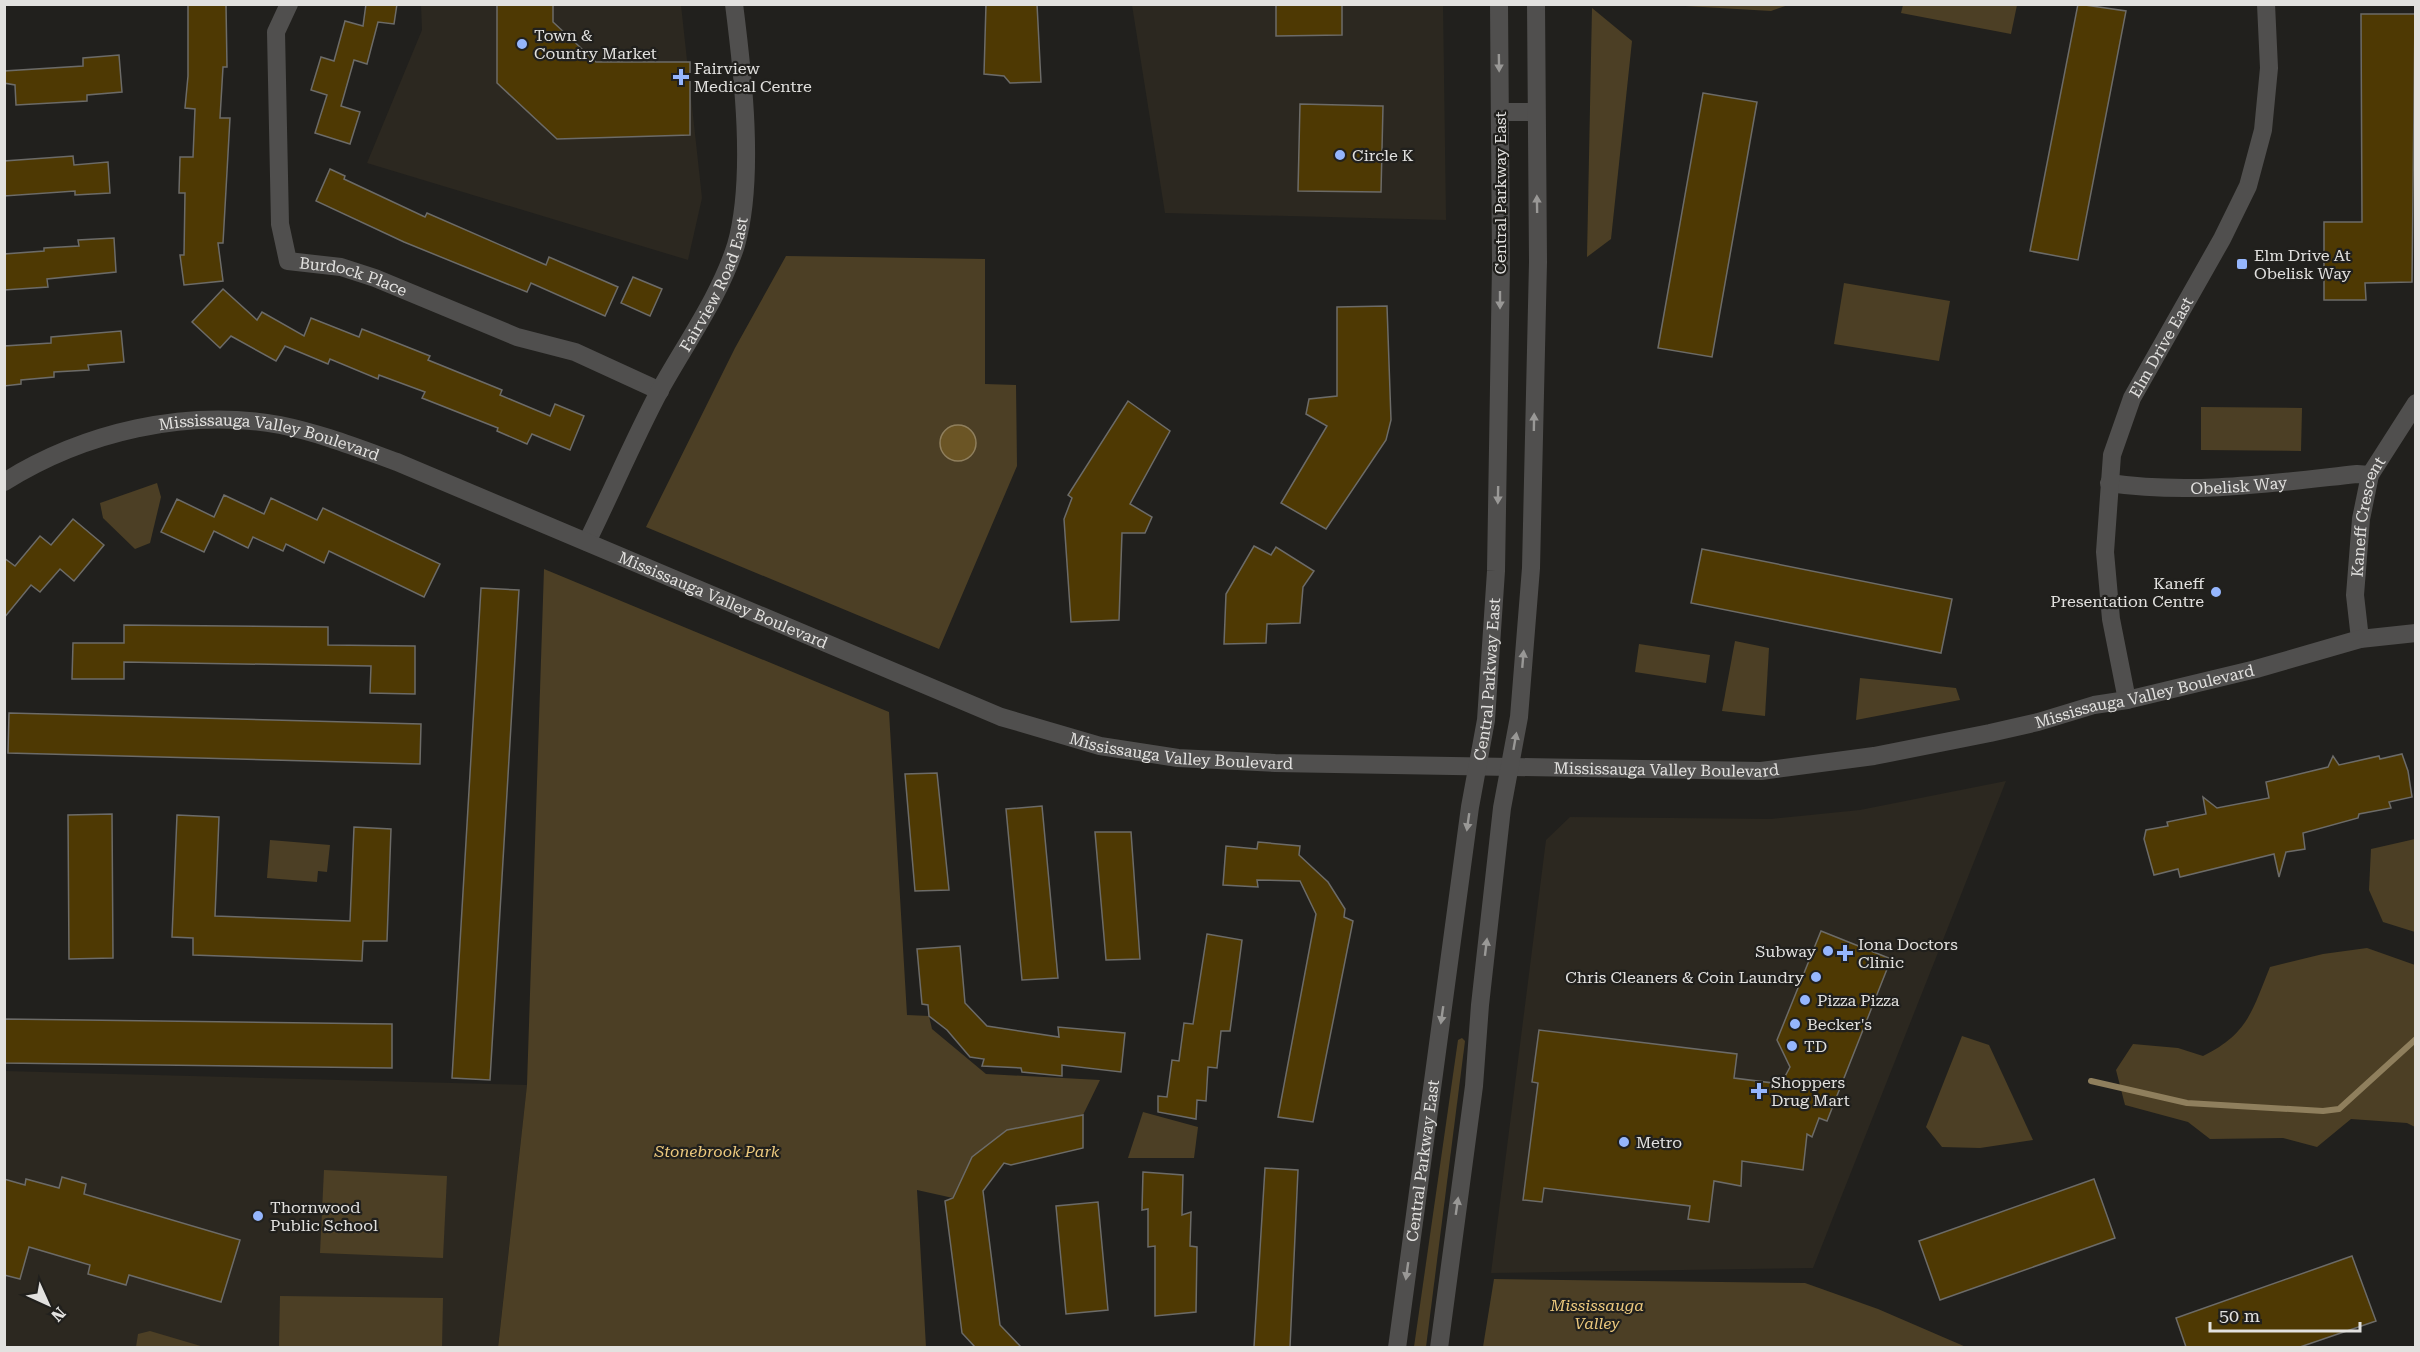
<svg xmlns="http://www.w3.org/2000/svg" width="2420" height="1352" font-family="'Roboto Serif',serif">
<rect width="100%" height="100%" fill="#21201d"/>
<!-- built -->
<g fill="#2c2820">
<polygon points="421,5 681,5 702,198 688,260 367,163 422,30"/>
<polygon points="1132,5 1443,5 1446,220 1165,213"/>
<polygon points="2006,781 1813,1268 1491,1273 1546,840 1570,817 1771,819 1860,810"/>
<polygon points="5,1071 527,1085 498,1347 5,1348"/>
</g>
<!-- green -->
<g fill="#4c3f25">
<polygon points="1668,5 1668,4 1788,5 1771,11"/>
<polygon points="1903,5 1903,4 2017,5 2011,34 1901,13"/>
<polygon points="1592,8 1632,41 1611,239 1587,257"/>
<polygon points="786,256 985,259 985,384 1016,385 1017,466 939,649 646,527 735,348"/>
<polygon points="1844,283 1950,301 1939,361 1834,344"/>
<polygon points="2201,407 2302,408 2301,451 2201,450"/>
<polygon points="157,483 161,497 150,543 135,549 103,518 100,503"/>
<polygon points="544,569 889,712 907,1015 929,1016 932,1029 986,1074 1100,1080 1083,1115 1007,1130 953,1198 917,1190 926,1347 498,1348 527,1085"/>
<polygon points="1735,641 1769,648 1765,716 1722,711"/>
<polygon points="1639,644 1710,655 1706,683 1635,672"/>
<polygon points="1860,678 1956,688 1960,700 1856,720"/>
<polygon points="2415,839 2416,839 2415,932 2383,922 2369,890 2371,849"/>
<polygon points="270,840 330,845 327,872 318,871 317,882 267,878"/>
<path d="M 2367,948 L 2415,965 L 2415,1127 L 2407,1123 L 2351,1119 L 2317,1147 L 2283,1138 L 2210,1139 L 2188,1122 L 2125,1105 L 2116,1070 L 2133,1044 L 2178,1048 L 2203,1056 C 2248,1034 2252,1011 2270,967 L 2323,954 Z"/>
<polygon points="1962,1036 1989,1045 2033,1140 1980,1148 1942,1147 1926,1127"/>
<polygon points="1462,1038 1465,1041 1426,1347 1414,1347 1458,1040"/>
<polygon points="1143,1112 1198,1127 1194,1158 1128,1158"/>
<polygon points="324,1170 447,1176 443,1258 320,1253"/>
<polygon points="1494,1279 1805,1283 1878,1309 1966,1347 1483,1347"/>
<polygon points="280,1296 443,1298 442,1347 279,1347"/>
<polygon points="150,1331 204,1347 136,1347 138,1334"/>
</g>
<!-- water -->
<circle fill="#6b5525" stroke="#8f7f5d" stroke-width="1.5" cx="958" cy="443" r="18"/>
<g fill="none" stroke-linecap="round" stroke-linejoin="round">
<!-- stream -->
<polyline stroke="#8f7f5d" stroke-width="6" points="2091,1081 2187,1103 2323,1111 2339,1109 2416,1039"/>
</g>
<!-- building -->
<g fill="#4e3903" stroke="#6c6b68" stroke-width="1.5">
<polygon points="188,4 226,4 227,67 223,67 220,118 230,118 223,243 218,243 223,281 184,285 180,255 184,255 185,193 179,193 180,157 193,157 195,109 185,108 188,76"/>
<polygon points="366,4 397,4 394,24 378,22 367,64 354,60 341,106 360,112 350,144 315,133 327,95 311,90 321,57 334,61 345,21 363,26"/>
<polygon points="497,4 553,4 553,22 596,62 690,62 690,135 557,139 497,83"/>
<polygon points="986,4 1037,4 1041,82 1010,83 1004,76 984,74"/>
<polygon points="1276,4 1342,4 1342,35 1276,36"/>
<polygon points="2078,4 2126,11 2078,260 2030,251"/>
<polygon points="2361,14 2415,14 2412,282 2365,283 2366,300 2324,300 2324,222 2362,222"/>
<polygon points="119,55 122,92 87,95 87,101 16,105 15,85 4,83 4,71 83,66 83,58"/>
<polygon points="1703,93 1757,102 1712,357 1658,348"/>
<polygon points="1300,104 1383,106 1381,192 1298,191"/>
<polygon points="73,156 74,165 108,162 110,193 75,195 75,191 4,196 4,161"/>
<polygon points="330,169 345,176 344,179 425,217 427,213 546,265 549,257 618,287 605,316 531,283 527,292 404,242 316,201"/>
<polygon points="114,238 116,272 47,279 48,287 4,290 4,254 44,251 44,248 79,246 78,240"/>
<polygon points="633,277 662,289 650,316 621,303"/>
<polygon points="223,289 257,320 262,312 304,336 311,318 359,337 362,329 430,356 428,360 502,390 500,395 550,416 555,404 584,416 570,450 532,434 527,444 497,431 498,428 422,398 425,392 379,375 378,379 330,359 328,364 285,346 276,361 231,336 220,348 192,322"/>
<polygon points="1387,306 1391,420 1386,440 1326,529 1281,503 1327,426 1306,414 1309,399 1337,396 1337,307"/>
<polygon points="121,331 124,362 88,365 89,370 54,372 54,377 21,380 21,384 4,386 4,346 51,343 51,337"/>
<polygon points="1128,401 1170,431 1130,504 1152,517 1145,533 1122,533 1119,620 1071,622 1064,519 1072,498 1068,495"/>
<polygon points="224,495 264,514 271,498 317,520 323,508 440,564 424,597 329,551 324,563 286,544 283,551 253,537 248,548 214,531 204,552 161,532 177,499 214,517"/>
<polygon points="73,519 104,545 74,581 60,569 40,592 31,585 4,618 4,558 15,566 40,536 51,545"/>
<polygon points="1254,546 1271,555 1276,547 1314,571 1303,587 1300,623 1267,624 1266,643 1224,644 1226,594"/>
<polygon points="1702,549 1952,599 1941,653 1691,603"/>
<polygon points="481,588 519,590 490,1080 452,1078"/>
<polygon points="124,625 328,627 328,645 415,646 415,694 370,693 371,666 124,662 124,679 72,679 73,643 124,643"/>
<polygon points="9,713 421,724 420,764 8,753"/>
<polygon points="2402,754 2408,771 2412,797 2389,802 2391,808 2359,814 2358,818 2303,833 2305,849 2286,852 2279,877 2274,854 2180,877 2178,869 2154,875 2144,839 2146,830 2168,826 2167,822 2206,814 2203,797 2217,808 2269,798 2266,782 2328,767 2333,756 2339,765 2379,756 2380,759"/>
<polygon points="937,773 949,890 915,891 905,774"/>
<polygon points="1042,806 1058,978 1022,980 1006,809"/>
<polygon points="112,814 113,958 69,959 68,815"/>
<polygon points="177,815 219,817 215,916 350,921 354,827 391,829 387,941 363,941 362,961 193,955 193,938 172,937"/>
<polygon points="1095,832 1131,832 1140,959 1106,960"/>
<polygon points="1258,842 1300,846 1299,855 1328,882 1345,909 1344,917 1353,921 1313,1122 1278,1117 1316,914 1300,881 1257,880 1258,887 1223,885 1226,846 1257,849"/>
<polygon points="1821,931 1891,959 1827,1121 1819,1118 1812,1137 1807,1134 1803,1170 1742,1161 1741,1186 1714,1181 1709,1222 1688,1219 1690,1206 1544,1188 1542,1202 1523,1200 1538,1083 1532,1082 1539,1030 1737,1054 1734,1078 1781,1084 1790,1067 1777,1040"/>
<polygon points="1207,934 1242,940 1230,1031 1221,1031 1217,1068 1208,1067 1206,1101 1197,1100 1196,1119 1158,1112 1158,1096 1167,1097 1172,1060 1179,1061 1184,1023 1193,1024"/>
<polygon points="960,946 965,1003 987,1026 1059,1037 1058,1027 1125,1033 1121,1072 1062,1065 1062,1076 1022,1072 1021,1068 982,1066 984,1059 970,1057 947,1030 929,1016 928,1005 922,1004 917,949"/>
<polygon points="4,1019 392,1024 392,1068 4,1063"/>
<polygon points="1083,1115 1083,1148 1011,1165 1004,1163 983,1191 1000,1325 1021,1347 975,1347 962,1333 945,1201 953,1198 972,1157 1007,1130"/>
<polygon points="1265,1168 1298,1170 1290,1347 1254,1347"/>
<polygon points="1143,1172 1183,1175 1182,1215 1191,1212 1190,1246 1197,1247 1196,1312 1155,1316 1155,1246 1148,1247 1148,1209 1142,1210"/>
<polygon points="62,1177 86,1184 84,1194 240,1240 221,1302 129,1275 126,1285 88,1274 90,1265 29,1247 20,1279 4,1275 4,1179 25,1185 26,1179 59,1188"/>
<polygon points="2094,1179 2115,1238 1940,1300 1919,1241"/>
<polygon points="1098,1202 1108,1310 1066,1314 1056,1206"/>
<polygon points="2352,1256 2376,1321 2300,1347 2186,1347 2176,1318"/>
</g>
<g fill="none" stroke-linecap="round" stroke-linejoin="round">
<!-- minor -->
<g stroke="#504f4e" stroke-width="18">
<path id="s1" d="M 289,4 L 276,32 L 280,224 L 288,261 L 341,267 L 375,278 L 517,337 L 575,352 L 660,391"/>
<path id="s2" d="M 2109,483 C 2192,495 2274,483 2357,474 L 2370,475"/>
<path id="s3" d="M 587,542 C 612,491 634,439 660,390 C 686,343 720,296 736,245 C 755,178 743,74 734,4"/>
<path id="s4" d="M 2360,639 L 2355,595 L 2361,519 L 2370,475 L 2416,403"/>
<path id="s5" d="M 2127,700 L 2111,619 L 2105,552 L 2112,455 L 2132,398 L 2222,239 L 2248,186 L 2263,130 L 2269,68 L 2266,4"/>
</g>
<!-- tertiary -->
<g stroke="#504f4e" stroke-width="18">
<polyline points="1500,112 1536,112"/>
<path id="s6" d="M 4,482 C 84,432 186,408 280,425 C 320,433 358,448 397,462 L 1001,717 L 1100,746 L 1178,758 L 1275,763 L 1761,771 L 1874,756 L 1990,733 L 2038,722 L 2094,705 L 2127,700 L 2256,669 L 2360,639 L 2416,633"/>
<path id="s7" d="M 1397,1348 L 1470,807 L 1486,720 L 1496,571 L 1501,264 L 1499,4"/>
<polyline points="1439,1348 1474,1086 1480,1005 1502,808 1519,717 1531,568 1538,262 1536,4"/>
</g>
</g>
<!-- one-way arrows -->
<defs><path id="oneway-solid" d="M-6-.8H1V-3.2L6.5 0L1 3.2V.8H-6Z" transform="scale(1.5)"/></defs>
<g fill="#999896">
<use href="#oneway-solid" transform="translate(1499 63) rotate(89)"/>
<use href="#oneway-solid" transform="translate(1537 204) rotate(-91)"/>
<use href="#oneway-solid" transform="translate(1500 300) rotate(90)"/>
<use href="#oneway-solid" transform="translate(1534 422) rotate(-89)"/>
<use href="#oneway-solid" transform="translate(1498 495) rotate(91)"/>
<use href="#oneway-solid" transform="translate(1523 659) rotate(-85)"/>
<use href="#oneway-solid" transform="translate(1515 741) rotate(-80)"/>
<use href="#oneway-solid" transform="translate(1468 822) rotate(98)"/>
<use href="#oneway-solid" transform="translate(1486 947) rotate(-83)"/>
<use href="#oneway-solid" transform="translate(1442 1015) rotate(98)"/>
<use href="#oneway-solid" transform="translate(1457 1206) rotate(-82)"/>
<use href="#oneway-solid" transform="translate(1407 1271) rotate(98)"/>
</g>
<!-- markers -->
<g fill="#95b6fd" stroke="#21201d" stroke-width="2">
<circle cx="522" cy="44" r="6"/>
<path d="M678 68h6v6h6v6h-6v6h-6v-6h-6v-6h6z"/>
<circle cx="1340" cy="155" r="6"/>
<rect x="2236" y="258" width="12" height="12" rx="3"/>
<circle cx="2216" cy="592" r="6"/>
<circle cx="1828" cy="951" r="6"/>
<path d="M1842 944h6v6h6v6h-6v6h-6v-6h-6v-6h6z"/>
<circle cx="1816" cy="977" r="6"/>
<circle cx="1805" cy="1000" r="6"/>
<circle cx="1795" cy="1024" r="6"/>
<circle cx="1792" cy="1046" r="6"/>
<path d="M1756 1082h6v6h6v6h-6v6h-6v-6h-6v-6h6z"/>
<circle cx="1624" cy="1142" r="6"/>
<circle cx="258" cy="1216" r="6"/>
</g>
<g text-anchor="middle" stroke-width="4.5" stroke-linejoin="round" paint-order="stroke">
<!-- poi labels -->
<g font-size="16" fill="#e2e1df" stroke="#21201d" text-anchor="start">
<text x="534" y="41">Town &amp;<tspan x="534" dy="18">Country Market</tspan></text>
<text x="694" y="74">Fairview<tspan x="694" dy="18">Medical Centre</tspan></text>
<text x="1352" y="161">Circle K</text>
<text x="2254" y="261">Elm Drive At<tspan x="2254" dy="18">Obelisk Way</tspan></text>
<text x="2204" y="589" text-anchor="end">Kaneff<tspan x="2204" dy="18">Presentation Centre</tspan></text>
<text x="1858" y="950">Iona Doctors<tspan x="1858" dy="18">Clinic</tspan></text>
<text x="1816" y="957" text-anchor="end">Subway</text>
<text x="1804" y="983" text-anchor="end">Chris Cleaners &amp; Coin Laundry</text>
<text x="1817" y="1006">Pizza Pizza</text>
<text x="1807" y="1030">Becker's</text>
<text x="1804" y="1052">TD</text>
<text x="1771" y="1088">Shoppers<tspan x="1771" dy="18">Drug Mart</tspan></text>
<text x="1636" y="1148">Metro</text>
<text x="270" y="1213">Thornwood<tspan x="270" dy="18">Public School</tspan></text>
</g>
<!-- street labels -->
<g font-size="16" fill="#e2e1df" stroke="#21201d">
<text transform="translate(1500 193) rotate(-90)" y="6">Central Parkway East</text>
<text dy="6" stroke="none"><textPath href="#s1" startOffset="328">Burdock Place</textPath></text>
<text dy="6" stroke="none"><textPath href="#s3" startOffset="288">Fairview Road East</textPath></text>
<text dy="6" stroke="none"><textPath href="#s5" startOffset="366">Elm Drive East</textPath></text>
<text dy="6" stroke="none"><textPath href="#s6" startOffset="279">Mississauga Valley Boulevard</textPath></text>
<text dy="6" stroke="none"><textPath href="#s2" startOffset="130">Obelisk Way</textPath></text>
<text dy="6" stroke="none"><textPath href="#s4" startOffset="124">Kaneff Crescent</textPath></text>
<text dy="6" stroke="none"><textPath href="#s6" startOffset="765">Mississauga Valley Boulevard</textPath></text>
<text dy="6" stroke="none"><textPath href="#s7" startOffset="675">Central Parkway East</textPath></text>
<text dy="6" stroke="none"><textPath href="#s6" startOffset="2223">Mississauga Valley Boulevard</textPath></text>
<text dy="6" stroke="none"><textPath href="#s6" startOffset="1251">Mississauga Valley Boulevard</textPath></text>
<text dy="6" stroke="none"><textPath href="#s6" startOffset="1737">Mississauga Valley Boulevard</textPath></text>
<text dy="6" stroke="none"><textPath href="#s7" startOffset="189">Central Parkway East</textPath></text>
</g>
<!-- park labels -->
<g font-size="16" font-style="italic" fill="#ecc87d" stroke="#21201d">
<text x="717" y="1157">Stonebrook Park</text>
<text x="1597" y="1311">Mississauga<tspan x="1597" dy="18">Valley</tspan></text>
</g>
</g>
<!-- border -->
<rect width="2420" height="1352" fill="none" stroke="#e2e1df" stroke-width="12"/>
<!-- north arrow -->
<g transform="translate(48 1304) rotate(135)" stroke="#21201d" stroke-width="4.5" paint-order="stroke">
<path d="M0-4.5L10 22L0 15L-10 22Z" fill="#e2e1df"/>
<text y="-9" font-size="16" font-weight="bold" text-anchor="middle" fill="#e2e1df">N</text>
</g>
<!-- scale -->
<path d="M2210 1322v9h150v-9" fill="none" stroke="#e2e1df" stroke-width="3"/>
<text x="2219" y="1322" font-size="18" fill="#e2e1df" stroke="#21201d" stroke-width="4.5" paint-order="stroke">50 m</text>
</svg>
